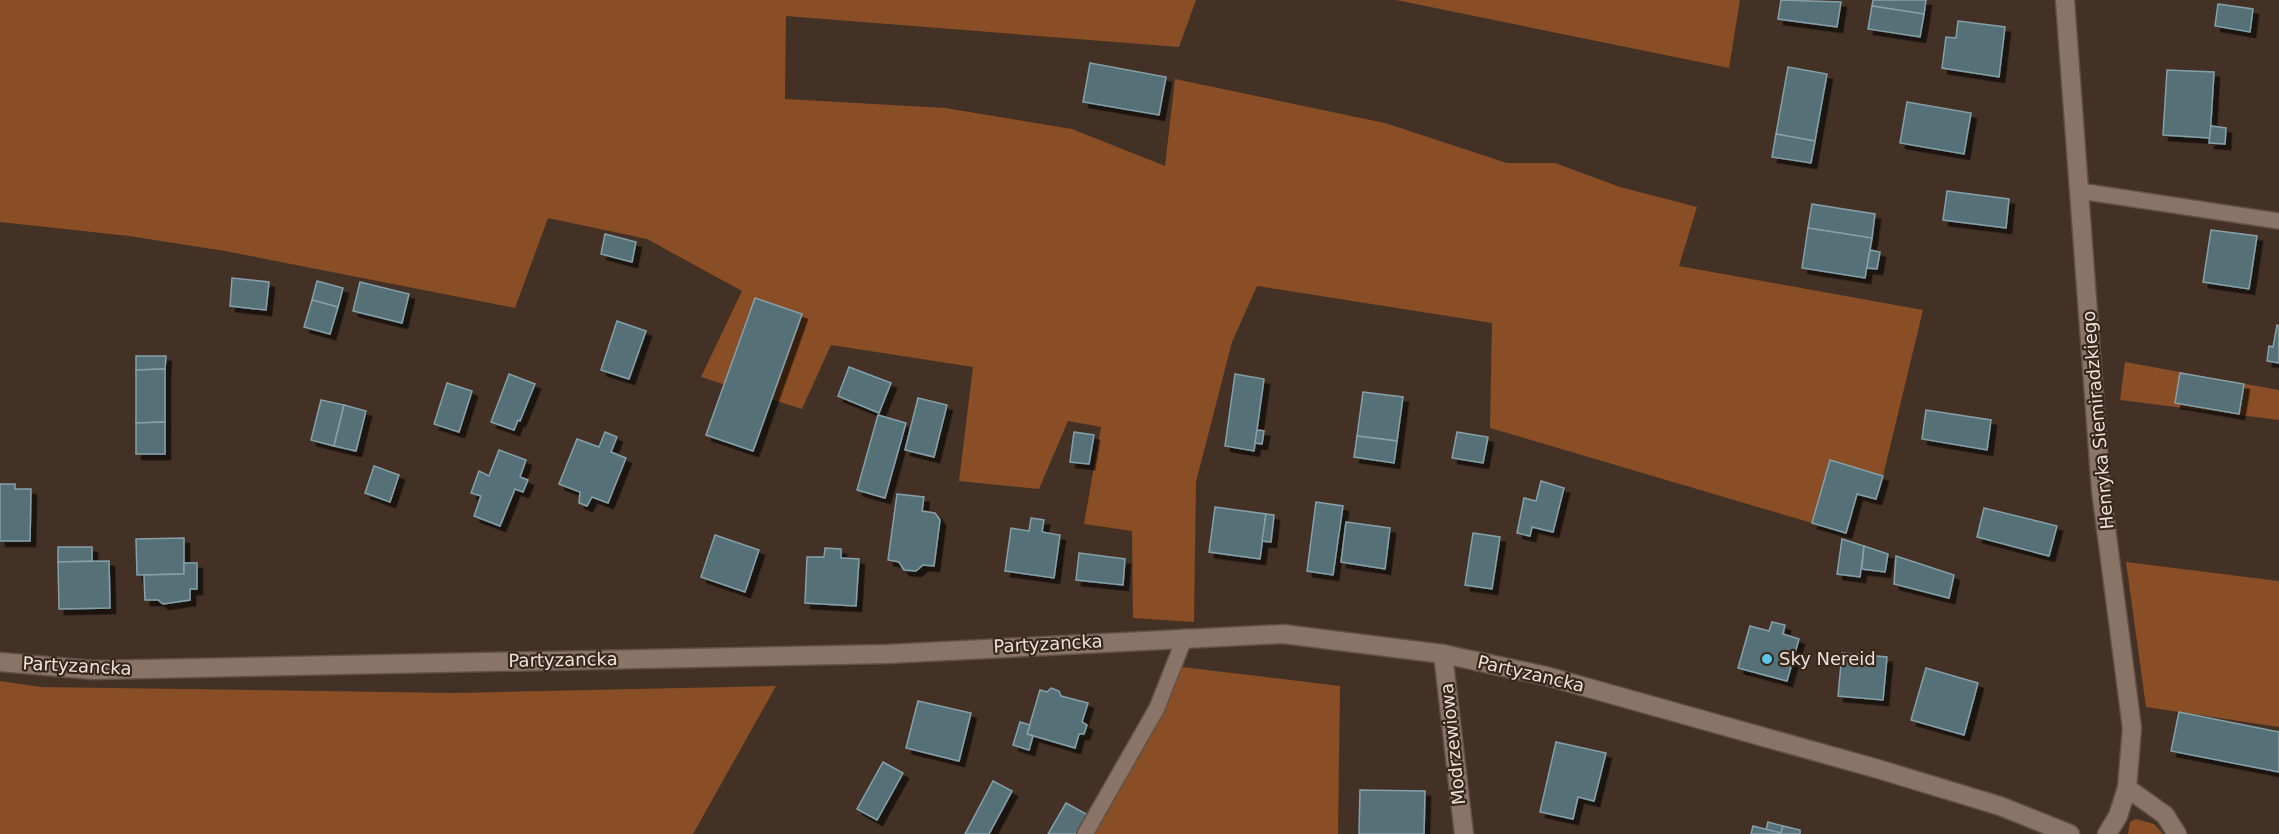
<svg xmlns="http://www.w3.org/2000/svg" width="2279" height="834" font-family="'DejaVu Sans',sans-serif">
<defs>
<filter id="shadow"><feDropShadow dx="5.5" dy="5.5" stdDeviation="0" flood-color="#0009"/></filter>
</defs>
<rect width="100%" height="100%" fill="#433125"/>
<!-- green -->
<g fill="#894e25">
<polygon points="0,0 1196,0 1179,47 786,16 785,99 945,108 1072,129 1165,166 1175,79 1385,123 1507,163 1555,163 1620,187 1697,207 1679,266 1923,310 1883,476 1830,461 1812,523 1490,428 1492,323 1257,286 1232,342 1196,482 1194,622 1133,618 1132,531 1084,524 1101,427 1068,421 1039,489 959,481 973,367 831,345 802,409 701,377 742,291 647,239 548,218 515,308 225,251 129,236 0,222"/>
<polygon points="1396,0 1740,0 1729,68"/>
<polygon points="2125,362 2279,390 2279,420 2120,400"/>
<polygon points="2126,562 2279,581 2279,727 2146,707"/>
<path d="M 1165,665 L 1340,686 L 1338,834 L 1078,834 C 1106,784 1152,721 1165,665 Z"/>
<polygon points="0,681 41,687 456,693 776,686 693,834 0,834"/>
<polygon points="2136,819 2154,824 2163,834 2128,834 2130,822"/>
</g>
<!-- building -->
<g fill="#556f77" stroke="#85a0a9" stroke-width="1.5" filter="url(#shadow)">
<polygon points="1781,0 1841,2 1837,27 1778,19"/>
<polygon points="1873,0 1926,0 1924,14 1872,6"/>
<polygon points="2218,4 2253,9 2250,32 2215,26"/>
<polygon points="1872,6 1924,14 1920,37 1868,29"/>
<polygon points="1958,21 2005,27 1999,77 1942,68 1946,37 1956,38"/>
<polygon points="1090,63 1166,77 1159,115 1083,102"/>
<polygon points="1788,67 1827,74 1815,141 1776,134"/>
<polygon points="2167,70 2214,72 2210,138 2163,135"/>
<polygon points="1907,102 1971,113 1964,154 1900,143"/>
<polygon points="2211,126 2226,128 2225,144 2209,143"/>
<polygon points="1776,134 1815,141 1811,163 1772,157"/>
<polygon points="1947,191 2009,199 2006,228 1943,220"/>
<polygon points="1812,204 1875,214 1872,238 1808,228"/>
<polygon points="1808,228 1872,238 1865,278 1802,268"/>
<polygon points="2211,230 2257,236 2249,289 2203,282"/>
<polygon points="605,234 636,242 632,262 601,254"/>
<polygon points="1870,250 1880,252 1877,269 1867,268"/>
<polygon points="232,278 269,282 266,310 230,306"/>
<polygon points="317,281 343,288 338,307 312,300"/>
<polygon points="360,282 409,294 402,323 353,311"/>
<polygon points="755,298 802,314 753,451 706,435"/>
<polygon points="312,300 338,307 330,334 304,327"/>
<polygon points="617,321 646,331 629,379 601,370"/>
<polygon points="2277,325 2279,326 2279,363 2267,361 2269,346 2273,347"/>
<polygon points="136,356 166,356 165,369 136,370"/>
<polygon points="849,367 891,383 879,413 838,396"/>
<polygon points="165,369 165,422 136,423 136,370"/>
<polygon points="2180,373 2244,384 2239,414 2175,403"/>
<polygon points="509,374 535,384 520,421 518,420 514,430 491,422"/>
<polygon points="1235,374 1264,379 1254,451 1225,446"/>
<polygon points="447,383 472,391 459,432 434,424"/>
<polygon points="1363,392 1403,397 1397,441 1357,436"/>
<polygon points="918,398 947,405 934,457 905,450"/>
<polygon points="321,400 344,405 334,446 311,440"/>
<polygon points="344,405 366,411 356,451 334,446"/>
<polygon points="1926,410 1991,420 1987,450 1922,439"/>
<polygon points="878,415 906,423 885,498 857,490"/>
<polygon points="165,422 165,454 136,454 136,423"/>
<polygon points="1257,430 1264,431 1262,444 1255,443"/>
<polygon points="605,432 617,437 611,452 626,458 608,503 592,497 587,506 579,503 580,492 559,484 577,439 599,447"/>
<polygon points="1074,432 1094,435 1089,464 1070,462"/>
<polygon points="1457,432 1488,437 1483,463 1452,458"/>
<polygon points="1357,436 1397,441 1394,463 1354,457"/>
<polygon points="499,450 526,460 520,477 528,480 523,492 515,489 500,526 474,516 481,496 471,493 479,471 489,476"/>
<polygon points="1830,460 1883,476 1876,499 1857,494 1846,533 1812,523"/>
<polygon points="374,466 399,475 390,502 365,493"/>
<polygon points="1541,481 1564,488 1553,532 1532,527 1530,536 1517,533 1524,498 1536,501"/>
<polygon points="0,484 15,484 15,489 31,489 30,541 0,541"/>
<polygon points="897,494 924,497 922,511 935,513 940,520 934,566 923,565 916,571 904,570 899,562 888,560"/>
<polygon points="1316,502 1343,506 1333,575 1307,571"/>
<polygon points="1215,507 1266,514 1260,559 1209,552"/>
<polygon points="1984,508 2057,526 2049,556 1977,537"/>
<polygon points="1266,514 1274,515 1271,542 1262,541"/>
<polygon points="1031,518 1044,520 1042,532 1060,535 1054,578 1005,571 1011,528 1029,531"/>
<polygon points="1346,522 1390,528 1385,569 1341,562"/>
<polygon points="1473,533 1500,537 1492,589 1465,585"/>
<polygon points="715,535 759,550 745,592 701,577"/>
<polygon points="184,538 184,574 137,575 136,539"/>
<polygon points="1842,539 1864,546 1860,577 1837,574"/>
<polygon points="1864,546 1888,554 1885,572 1862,569"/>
<polygon points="58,547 92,547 92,561 58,562"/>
<polygon points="825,548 841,549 841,558 859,559 856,606 805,603 807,557 824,557"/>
<polygon points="1079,553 1125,559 1123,585 1076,580"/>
<polygon points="1896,556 1954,575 1949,598 1894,584"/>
<polygon points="109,561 110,608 59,609 58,562"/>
<polygon points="184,563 197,563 197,589 190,589 190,600 163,604 158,600 145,600 144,575 184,574"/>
<polygon points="1772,622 1785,625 1783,634 1799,639 1787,681 1738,668 1750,626 1769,631"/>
<polygon points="1842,653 1887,657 1883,700 1838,696"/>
<polygon points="1926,668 1978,683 1964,735 1911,720"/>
<polygon points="1051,688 1059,691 1061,696 1088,703 1082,722 1087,725 1084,734 1079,734 1075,748 1027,734 1040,690 1047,692"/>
<polygon points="918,701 971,713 959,761 906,748"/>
<polygon points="2179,712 2279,732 2279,772 2171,751"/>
<polygon points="1020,722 1030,725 1027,734 1033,736 1029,750 1013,745"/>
<polygon points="1556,742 1606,753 1594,801 1578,797 1573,819 1540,812"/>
<polygon points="883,762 903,773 877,820 857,809"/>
<polygon points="993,781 1012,791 989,834 965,834"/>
<polygon points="1360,790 1425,791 1424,834 1359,834"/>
<polygon points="1066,803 1088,815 1078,834 1048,834"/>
<polygon points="1768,822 1783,826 1781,833 1766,830"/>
<polygon points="1753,826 1781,833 1783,826 1800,830 1800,834 1751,834"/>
</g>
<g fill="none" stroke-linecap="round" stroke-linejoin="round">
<!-- lane casing -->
<g stroke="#605046" stroke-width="18">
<g id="lane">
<polyline points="2080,191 2279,221"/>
<polyline points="1085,834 1157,708 1185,637"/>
</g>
</g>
<!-- street casing -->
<g stroke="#605046" stroke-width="21">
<g id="street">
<polyline points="2065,0 2101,490 2132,728 2127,788 2118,816 2107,834"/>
<polyline points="1443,654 1464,834"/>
<polyline points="0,662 93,670 887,654 1283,634 1443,654 1546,676 1878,769 2000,806 2070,834"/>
<polyline points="2127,788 2165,815 2177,834"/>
</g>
</g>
<!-- lane -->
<use href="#lane" stroke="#8a7467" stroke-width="15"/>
<!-- street -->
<use href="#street" stroke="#8a7467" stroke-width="18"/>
</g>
<!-- markers -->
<circle fill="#5ac8e5" stroke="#38271b" stroke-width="2" cx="1767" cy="659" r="6"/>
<g text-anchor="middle" stroke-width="4.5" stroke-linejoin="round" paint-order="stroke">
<!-- street labels -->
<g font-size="18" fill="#ede1da" stroke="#38271b">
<text transform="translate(2098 420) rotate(-95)" y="6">Henryka Siemiradzkiego</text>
<text transform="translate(1048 644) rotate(-3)" y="6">Partyzancka</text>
<text transform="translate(563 660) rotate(-1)" y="6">Partyzancka</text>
<text transform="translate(77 666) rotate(3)" y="6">Partyzancka</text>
<text transform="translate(1531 674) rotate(13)" y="6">Partyzancka</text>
<text transform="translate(1453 744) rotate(-96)" y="6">Modrzewiowa</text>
</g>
<!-- poi labels -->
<g font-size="18" fill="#ede1da" stroke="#38271b" text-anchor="start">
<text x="1779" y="665">Sky Nereid</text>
</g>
</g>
</svg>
